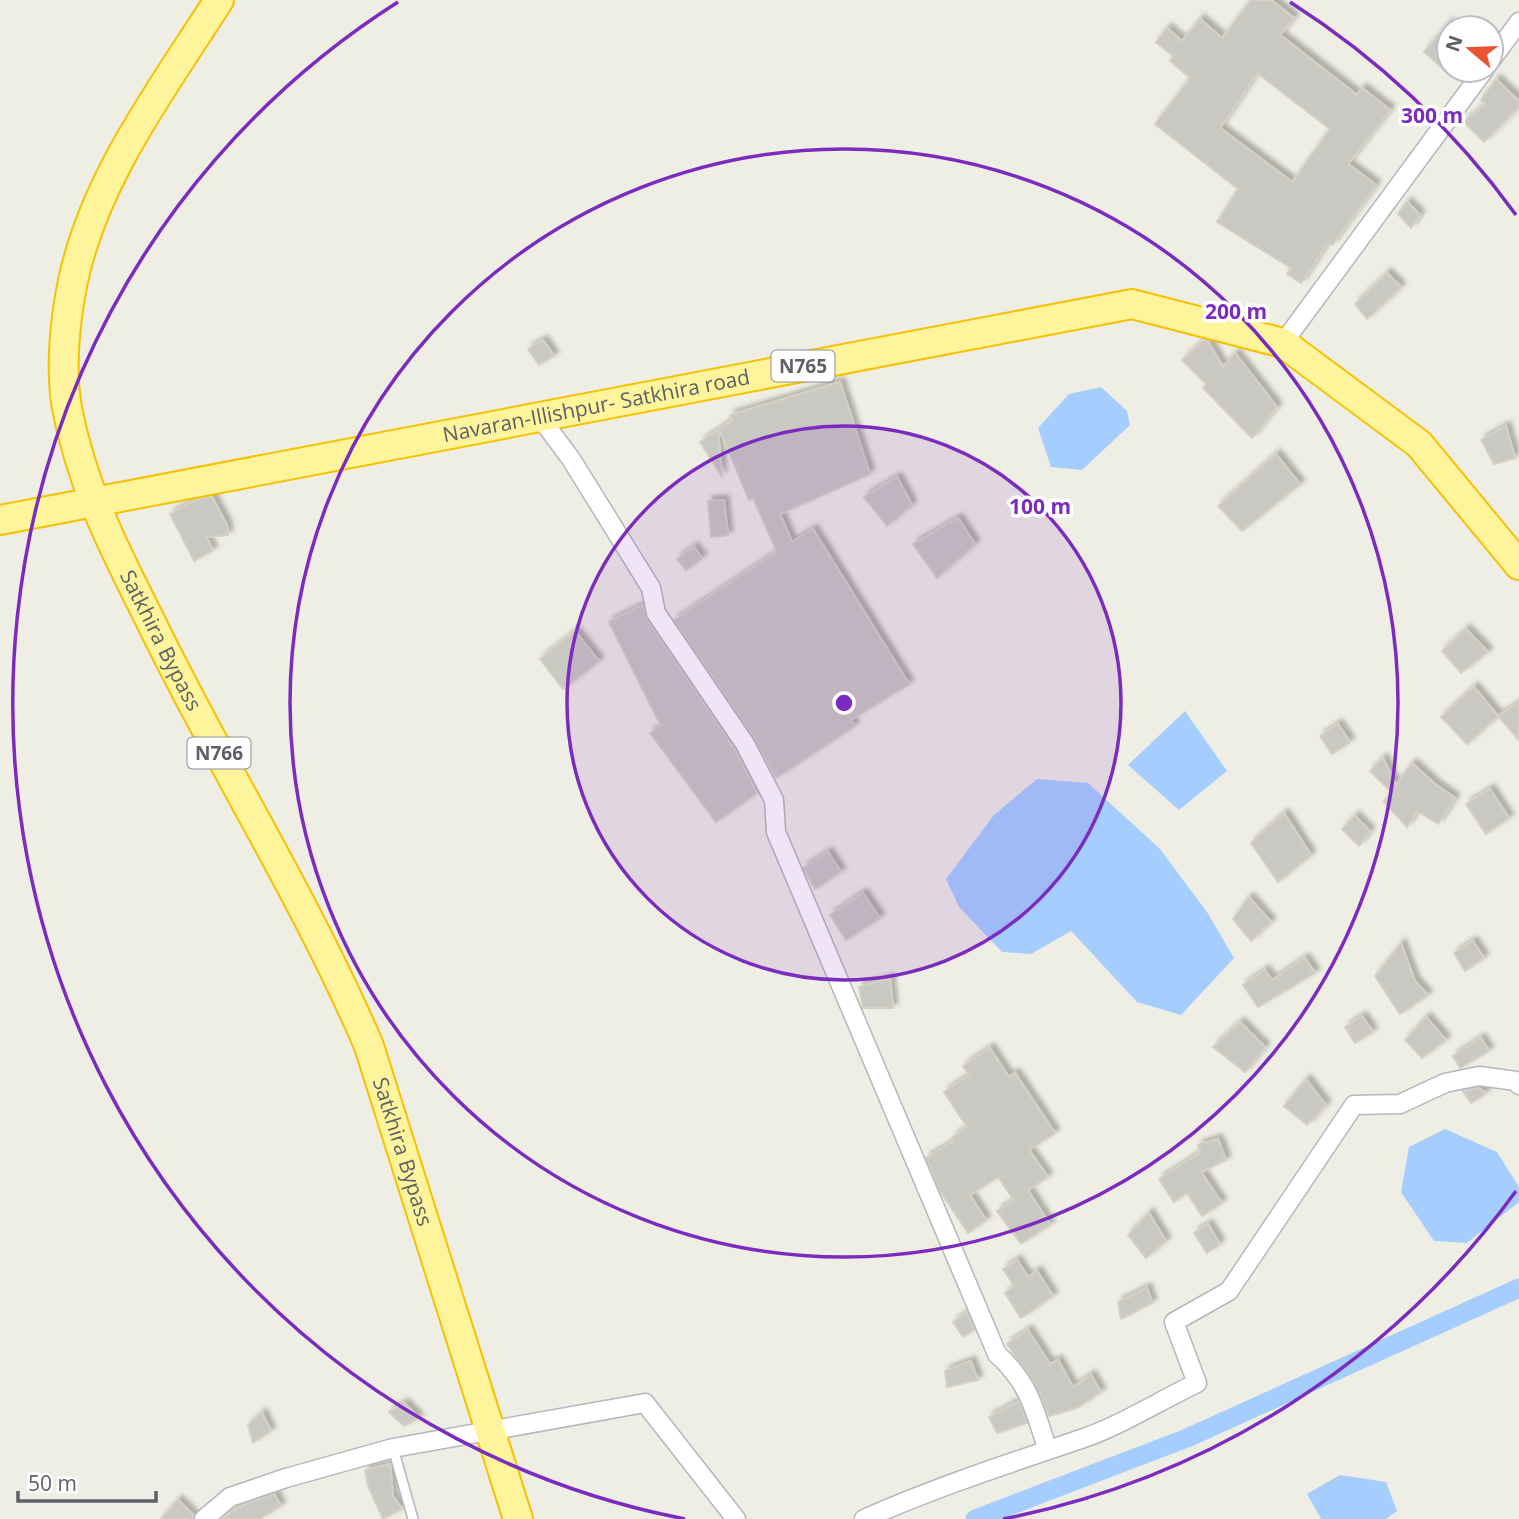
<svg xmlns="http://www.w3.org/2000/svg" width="1519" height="1519" font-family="'Open Sans',sans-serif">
<defs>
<filter id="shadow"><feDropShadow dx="4.5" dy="-4.5" stdDeviation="2" flood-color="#0004"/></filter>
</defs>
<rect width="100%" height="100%" fill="#efeee5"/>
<!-- water -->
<g fill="#a5ceff">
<polygon points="1101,387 1127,411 1130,425 1082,470 1051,467 1038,428 1069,394"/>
<polygon points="1185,711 1227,771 1179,810 1128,765"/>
<polygon points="1037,779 1088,783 1160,849 1207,912 1234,958 1181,1015 1137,1002 1071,931 1031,954 1002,952 959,907 946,879 994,815"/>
<polygon points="1445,1129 1497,1152 1519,1187 1519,1202 1467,1243 1434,1241 1401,1192 1409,1147"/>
<polygon points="1340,1475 1386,1482 1397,1511 1386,1519 1321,1519 1307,1494"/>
</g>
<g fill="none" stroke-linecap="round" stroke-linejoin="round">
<!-- canal -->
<polyline stroke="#a5ceff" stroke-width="19" points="975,1519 1187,1438 1519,1288"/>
</g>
<!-- building -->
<g fill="#cac8c2" stroke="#d4d1c3" stroke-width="2" fill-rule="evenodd" filter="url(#shadow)">
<path d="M 1251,0 L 1271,0 L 1294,18 L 1280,35 L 1357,95 L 1362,88 L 1390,110 L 1348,164 L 1376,185 L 1332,245 L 1328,242 L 1301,283 L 1287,274 L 1291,268 L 1217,222 L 1238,189 L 1155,124 L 1190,78 L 1170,61 L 1173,56 L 1156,42 L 1167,28 L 1182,41 L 1200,19 L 1222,38 ZM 1257,73 L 1330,129 L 1292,182 L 1220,128 Z"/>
<polygon points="1449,22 1449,74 1424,52"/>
<polygon points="1496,79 1519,101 1519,107 1484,142 1464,122 1486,104 1481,100"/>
<polygon points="1407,202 1420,215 1411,228 1398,214"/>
<polygon points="1387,273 1401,287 1367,319 1355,304"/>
<polygon points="543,340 554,356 539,365 528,349"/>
<polygon points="1204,340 1208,341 1223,367 1235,353 1277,407 1252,438 1203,388 1206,384 1182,360"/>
<polygon points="840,382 870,474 780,514 792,542 813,529 909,684 851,720 855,726 776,778 754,738 674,620 777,552 753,498 749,500 719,429 733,420 730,415"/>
<polygon points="1506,426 1515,458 1494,464 1481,440"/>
<polygon points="718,430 722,477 700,442"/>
<polygon points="1276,454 1300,484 1242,531 1218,506"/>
<polygon points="897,477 912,505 887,526 864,497"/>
<polygon points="212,497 227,525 228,535 206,537 213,550 194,561 170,514 198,499"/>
<polygon points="724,500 728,535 711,537 708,501"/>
<polygon points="958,518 975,544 937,578 913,544"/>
<polygon points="694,547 702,558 686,570 677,559"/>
<polygon points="643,605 647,619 735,750 757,793 716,822 650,733 661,726 609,622"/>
<polygon points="1466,629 1488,652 1461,673 1442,651"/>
<polygon points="575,631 599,661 563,689 540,659"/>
<polygon points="1474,687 1498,716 1467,744 1441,717"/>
<polygon points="1519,703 1519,740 1498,716"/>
<polygon points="1338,724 1350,742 1332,754 1320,736"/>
<polygon points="1383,758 1396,785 1412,763 1435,784 1455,798 1438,824 1417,811 1407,827 1384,802 1391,792 1370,771"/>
<polygon points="1490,789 1509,818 1486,834 1466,804"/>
<polygon points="1284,813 1311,855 1278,882 1251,843"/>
<polygon points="1355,816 1370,831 1359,846 1342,829"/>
<polygon points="828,852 841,872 815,889 803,868"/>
<polygon points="863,893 880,918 846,940 830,915"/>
<polygon points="1249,897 1271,922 1251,941 1233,919"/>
<polygon points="1473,941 1484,958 1465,971 1454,953"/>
<polygon points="1401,943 1415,981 1428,995 1400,1014 1375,976"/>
<polygon points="1305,958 1315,973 1258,1007 1243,985 1265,970 1272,980"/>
<polygon points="890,978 893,1008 863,1008 859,987"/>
<polygon points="1362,1016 1373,1032 1355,1043 1345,1027"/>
<polygon points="1426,1017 1446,1040 1422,1058 1405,1040"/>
<polygon points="1240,1022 1265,1047 1245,1072 1213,1047"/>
<polygon points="1481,1038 1489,1051 1460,1068 1453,1056"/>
<polygon points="990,1048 1009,1077 1015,1073 1055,1133 1029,1150 1048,1177 1028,1190 1050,1225 1021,1244 997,1211 1014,1200 998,1177 970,1195 986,1220 968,1233 940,1191 926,1158 954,1141 952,1138 967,1127 944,1092 969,1075 963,1066"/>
<polygon points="1306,1079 1326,1105 1307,1125 1284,1106"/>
<polygon points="1479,1088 1486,1093 1471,1103 1463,1091"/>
<polygon points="1218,1139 1226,1160 1201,1172 1222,1203 1202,1216 1187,1193 1174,1202 1159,1179 1201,1152 1198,1145"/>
<polygon points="1149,1213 1166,1241 1146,1258 1128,1235"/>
<polygon points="1208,1224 1220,1244 1207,1253 1194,1233"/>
<polygon points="1017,1260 1028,1277 1037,1271 1053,1296 1021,1318 1005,1293 1014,1286 1003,1269"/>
<polygon points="1147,1288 1152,1303 1121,1319 1118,1302"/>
<polygon points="967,1313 974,1330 963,1337 953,1322"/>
<polygon points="1028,1330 1050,1364 1058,1360 1073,1387 1091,1375 1101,1392 1077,1408 1049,1416 1033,1381 1007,1344"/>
<polygon points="971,1361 978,1380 947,1387 945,1371"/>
<polygon points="1019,1401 1027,1423 997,1433 989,1417"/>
<polygon points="404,1403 419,1418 404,1426 389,1412"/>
<polygon points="262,1413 271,1431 253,1443 248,1425"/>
<polygon points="390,1464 393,1496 402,1509 383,1519 368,1486 365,1470"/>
<polygon points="274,1494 281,1506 260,1519 222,1519 248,1503"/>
<polygon points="178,1500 193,1515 193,1519 161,1519"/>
</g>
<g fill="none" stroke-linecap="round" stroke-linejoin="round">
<!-- service casing -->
<g stroke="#b5b7bc" stroke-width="12">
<polyline id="service" points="393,1448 413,1519"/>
</g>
<!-- minor casing -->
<g stroke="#b5b7bc" stroke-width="21">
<g id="minor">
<polyline points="1491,60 1519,22"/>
<polyline points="1283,343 1484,70"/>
<path d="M 539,416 L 571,459 L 651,588 L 656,613 L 745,744 L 774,800 L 776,832 L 997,1354 C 1029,1383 1034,1408 1047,1448"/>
<polyline points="204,1519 230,1497 286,1478 393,1448 645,1403 736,1519"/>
<path d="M 864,1519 C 934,1488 1007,1464 1081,1439 C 1120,1426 1159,1401 1197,1383 L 1174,1322 L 1229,1291 L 1354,1105 L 1400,1104 L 1445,1083 L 1479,1076 L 1516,1081 L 1519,1085"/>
</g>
</g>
<!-- trunk casing -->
<g stroke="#f4c200" stroke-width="32">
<g id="trunk">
<path id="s1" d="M 219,0 C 163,88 95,177 73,281 C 65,320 60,369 67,408 C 82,486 114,549 149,618 C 219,763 306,899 369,1046 L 518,1519"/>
<path id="s2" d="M 0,520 L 1132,304 L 1283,343 L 1419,444 L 1519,565"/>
</g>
</g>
<!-- service -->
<use href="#service" stroke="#fff" stroke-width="9"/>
<!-- minor -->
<use href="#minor" stroke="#fff" stroke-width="18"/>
<!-- trunk -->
<use href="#trunk" stroke="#fef49c" stroke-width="28"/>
</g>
<!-- distance rings -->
<circle cx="844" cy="703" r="277" fill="#7b2cbf" fill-opacity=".12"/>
<g fill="none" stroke="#7b2cbf" stroke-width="3.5">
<circle cx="844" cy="703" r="277"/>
<circle cx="844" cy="703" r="554"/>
<path d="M1516 1191A831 831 0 0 1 1003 1519M685 1519A831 831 0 0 1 398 2M1290 2A831 831 0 0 1 1516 215"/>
</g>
<g text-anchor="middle" stroke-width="7" stroke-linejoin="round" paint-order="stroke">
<!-- shield labels -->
<g fill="#fff" stroke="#8e9094" stroke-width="2">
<rect x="771.5" y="350.5" width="63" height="31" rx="5"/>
<rect x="187.5" y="737.5" width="63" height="31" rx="5"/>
</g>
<g font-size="19" font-weight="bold" fill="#5d6066">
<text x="803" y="373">N765</text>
<text x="219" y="760">N766</text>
</g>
<!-- street labels -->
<g font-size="21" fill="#5d6066" stroke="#fff">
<text dy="7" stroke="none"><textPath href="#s2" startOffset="607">Navaran-Illishpur- Satkhira road</textPath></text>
<text dy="7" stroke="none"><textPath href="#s1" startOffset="698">Satkhira Bypass</textPath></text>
<text dy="7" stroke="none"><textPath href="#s1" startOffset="1265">Satkhira Bypass</textPath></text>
</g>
</g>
<circle cx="844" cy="703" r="10" fill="#7b2cbf" stroke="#fff" stroke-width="3.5"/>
<g font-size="21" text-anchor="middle" font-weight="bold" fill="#7b2cbf" stroke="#fff" stroke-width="7" stroke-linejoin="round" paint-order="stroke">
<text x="1432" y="123">300 m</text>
<text x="1236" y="319">200 m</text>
<text x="1040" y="514">100 m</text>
</g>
<!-- north arrow -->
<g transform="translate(1470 49) rotate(289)"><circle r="33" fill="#ffffff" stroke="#bebfc2" stroke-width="2"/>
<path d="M0-5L12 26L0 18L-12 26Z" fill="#eb522f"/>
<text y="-10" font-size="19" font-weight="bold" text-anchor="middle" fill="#5d6066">N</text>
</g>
<!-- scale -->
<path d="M18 1491v10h138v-10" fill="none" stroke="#5d6066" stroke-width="3.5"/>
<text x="28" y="1491" font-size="21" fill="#5d6066" stroke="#ffffff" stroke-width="5" paint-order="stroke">50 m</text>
</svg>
